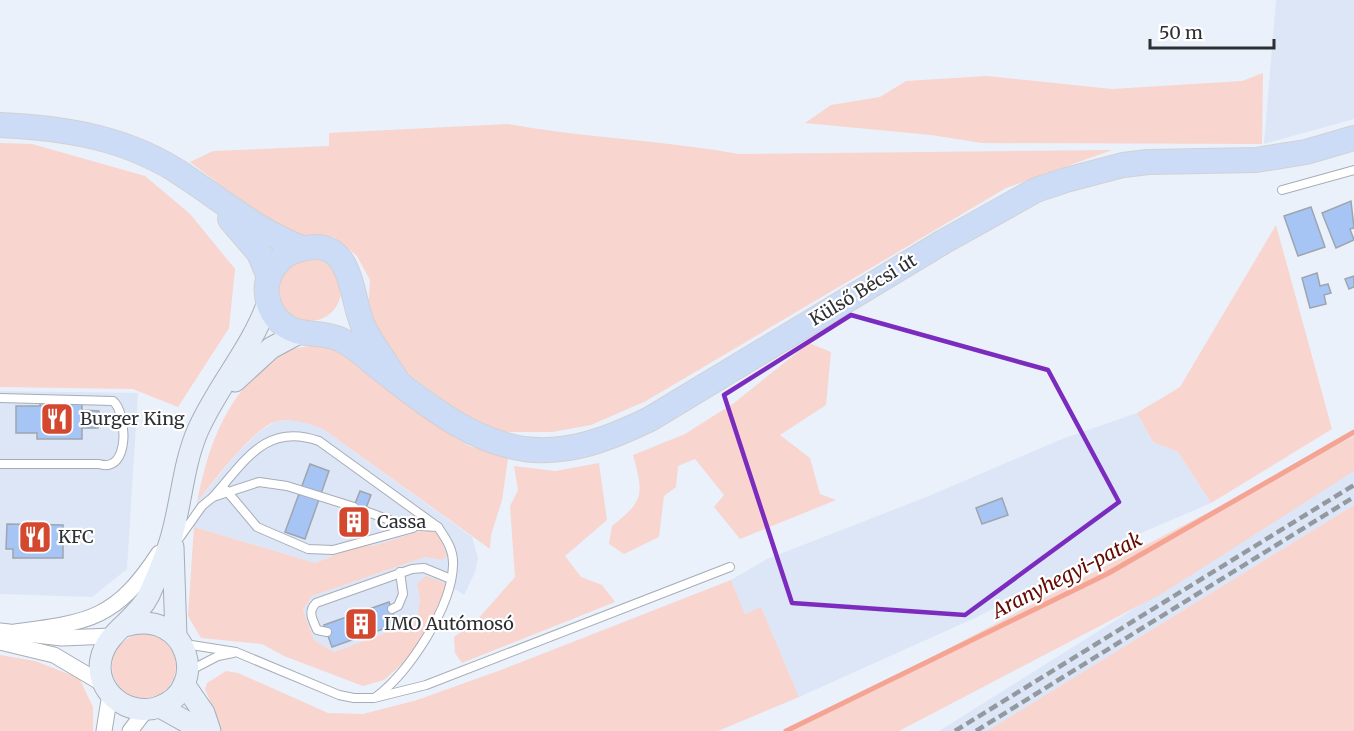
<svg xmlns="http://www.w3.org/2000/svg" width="1354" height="731" font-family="Merriweather,serif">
<rect width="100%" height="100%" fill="#eaf1fb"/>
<!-- built -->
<g fill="#dce6f7">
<polygon points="1276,0 1354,0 1354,119 1264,144"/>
<polygon points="0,391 138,393 127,569 92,597 0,594"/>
<polygon points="1137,413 1153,442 1178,452 1211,503 1125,540 977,617 799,697 761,607 745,614 731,580 767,559 929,496 1062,439"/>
<polygon points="299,420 323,429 472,537 478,558 475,572 464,595 447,584 417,584 420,599 417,621 334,652 314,640 303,610 312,596 425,557 442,560 427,529 373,546 362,544 315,563 194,527 197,502 239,451 258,433 276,421"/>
<polygon points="1354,471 1354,505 987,731 939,731"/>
</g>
<!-- green -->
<g fill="#f8d5ce">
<polygon points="1263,73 1262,144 982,143 931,135 805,123 831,105 880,97 906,81 987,76 1112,89 1242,81"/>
<path d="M 508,124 C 585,138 662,140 739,154 L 1112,150 L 1006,188 L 646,401 L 591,425 L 552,432 L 498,432 L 469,419 L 407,373 L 377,333 L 368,313 L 370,280 L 357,256 L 334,237 L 286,234 L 190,162 L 213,151 L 329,146 L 329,133 Z"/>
<polygon points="0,143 32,144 145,176 190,214 235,269 229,328 178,407 133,389 0,387"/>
<polygon points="1276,225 1332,429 1211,503 1178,452 1153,442 1137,413 1180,387"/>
<circle cx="310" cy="290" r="31"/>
<path d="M 809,343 L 831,352 L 826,405 L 780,435 L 810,458 L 820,494 L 836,500 L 740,539 L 714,507 L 724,495 L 695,459 L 678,466 L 676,487 L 664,496 L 659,537 L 624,554 L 609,544 L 612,526 C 644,501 644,494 633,455 L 685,434 L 734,403 Z"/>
<path d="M 324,345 L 343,349 L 435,425 L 469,446 L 508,458 L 502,500 L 491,535 L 490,549 L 323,429 C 309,424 295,418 278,421 C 255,425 213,482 197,502 C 207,453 220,412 255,375 C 262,367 273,356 283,352 C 296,347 310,346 324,345 Z"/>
<polygon points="1354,436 1354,471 1163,593 899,731 791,731"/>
<polygon points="599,463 607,520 565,556 581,577 602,585 615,602 462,663 455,653 454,637 478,619 515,577 510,506 518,490 514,466 555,471"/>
<polygon points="1354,505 1354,731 987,731"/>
<polygon points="194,527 315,563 363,544 373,546 427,529 439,534 447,556 442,560 425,557 312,596 303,610 314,640 334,652 417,621 420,599 417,584 426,576 447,584 424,636 402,664 384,680 363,686 284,656 262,644 201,638 188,616"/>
<polygon points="731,580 745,614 761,607 799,697 718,731 222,731 205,689 207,683 226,671 238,673 328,713 363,714 417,700 501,670"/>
<circle cx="144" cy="666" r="32"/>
<polygon points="0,655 35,661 79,678 93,707 93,731 0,731"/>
</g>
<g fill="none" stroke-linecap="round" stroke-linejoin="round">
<!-- stream -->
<polyline stroke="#f5a493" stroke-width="5" points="786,731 1107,574 1354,432"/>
</g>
<!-- building -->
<g fill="#a7c5f4" stroke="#9fa5ae" stroke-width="1.5">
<polygon points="1351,201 1354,228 1350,229 1354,240 1336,248 1322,213"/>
<polygon points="1311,207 1325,247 1298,256 1284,216"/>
<polygon points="1317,273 1320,286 1328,284 1331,293 1324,295 1326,304 1310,308 1302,278"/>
<polygon points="1354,276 1354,287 1349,289 1345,279"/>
<polygon points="40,402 65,405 65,402 82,403 82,410 99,411 98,428 82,428 82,439 37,439 37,433 16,433 16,406 40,406"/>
<polygon points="310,464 329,471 305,539 285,532"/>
<polygon points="360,491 371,495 355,537 344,532"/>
<polygon points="1002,498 1008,515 982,524 976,508"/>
<polygon points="7,524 63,525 63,558 13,558 13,549 6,549"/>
<polygon points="389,602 397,624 332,647 324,625"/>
</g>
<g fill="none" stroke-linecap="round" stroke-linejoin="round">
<!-- lane casing -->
<g stroke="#a7adb6" stroke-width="10">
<g id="lane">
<polyline points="1282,190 1354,170"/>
<path d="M 0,398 L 113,401 C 127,412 131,474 99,464 L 0,464"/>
<polyline points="226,490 257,527 308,549 333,550 413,528"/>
<path d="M 213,497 C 245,461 266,422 319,441 L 438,527"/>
<path d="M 365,511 L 403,525 L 438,527 C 446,539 454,550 453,565 C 452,607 409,672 376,697"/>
<polyline points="180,537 202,506 213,497 259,482 287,486 354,507"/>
<polyline points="392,609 398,606 403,594 400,572"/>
<path d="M 327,632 L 317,630 C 313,620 307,612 316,603 L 412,569 L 424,568 L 451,579"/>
<polyline points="185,644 236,652 339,695 354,698 374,698 426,685 730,567"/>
<polyline points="189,671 218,656 233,653"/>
</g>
</g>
<!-- street casing -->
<g stroke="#a7adb6" stroke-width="17">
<g id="street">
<polyline points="0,631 62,638 112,636"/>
<path d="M 15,632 C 90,622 116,619 159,553"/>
<polyline points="0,642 54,655 103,684"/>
<polyline points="104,731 110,694"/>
<polyline points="130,731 146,710"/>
</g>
</g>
<!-- secondary casing -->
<g stroke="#a7adb6" stroke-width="23">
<g id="secondary">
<polyline points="235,381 271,348 299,333"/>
<polyline points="173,547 176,636"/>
<path d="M 125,626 C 189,607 210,689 159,707 C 128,718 94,691 101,659 C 106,632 137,620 149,595 C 158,575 168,552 173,531 C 182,497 184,462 198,430 C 218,385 252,348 268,302"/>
<polyline points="184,684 204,713 210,731"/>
<polyline points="160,707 203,731"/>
</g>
</g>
<!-- primary casing -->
<g stroke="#d1d1d2" stroke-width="26">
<g id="primary">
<path d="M 0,125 C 66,128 130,138 186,177 C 224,202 259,232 302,248"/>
<polyline points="230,219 259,253 269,277"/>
<path d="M 398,382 C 387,364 374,347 364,328 C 349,297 355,230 295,251 C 281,255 270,269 267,284 C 265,299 271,315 283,324 C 298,337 321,331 339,339 C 354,345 367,358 379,368 C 424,402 467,440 524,449 C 569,455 611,438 650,419 L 943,242 L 1036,190 L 1066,180 L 1123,165 L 1148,162 L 1256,160 L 1306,152 L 1354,138"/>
</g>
</g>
<!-- lane -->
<use href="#lane" stroke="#fff" stroke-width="8"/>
<!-- street -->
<use href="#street" stroke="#fff" stroke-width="15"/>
<!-- secondary -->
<use href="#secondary" stroke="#e6eefa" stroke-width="21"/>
<!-- primary -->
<use href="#primary" stroke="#cddcf6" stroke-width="24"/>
<!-- rail -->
<g stroke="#9499a0" stroke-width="4.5" stroke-dasharray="9 4.5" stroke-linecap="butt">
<polyline points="955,731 1354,485"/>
<polyline points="976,731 1354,497"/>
</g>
</g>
<!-- marked area -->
<path fill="none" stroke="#7b2cbf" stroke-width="4.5" stroke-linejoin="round" d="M 851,315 L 1048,370 L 1119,502 L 965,615 L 792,603 L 724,395 Z"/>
<!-- icons -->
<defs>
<g id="restaurant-square" transform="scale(1.725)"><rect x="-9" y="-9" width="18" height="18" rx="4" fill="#d44830" stroke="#fff"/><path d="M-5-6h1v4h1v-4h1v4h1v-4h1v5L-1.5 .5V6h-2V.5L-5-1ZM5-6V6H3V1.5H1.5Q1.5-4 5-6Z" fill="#fff"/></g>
<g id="building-square" transform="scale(1.725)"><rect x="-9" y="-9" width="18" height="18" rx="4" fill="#d44830" stroke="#fff"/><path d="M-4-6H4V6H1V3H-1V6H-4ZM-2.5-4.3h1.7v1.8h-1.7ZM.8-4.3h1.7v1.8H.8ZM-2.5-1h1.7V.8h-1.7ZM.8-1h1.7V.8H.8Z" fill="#fff"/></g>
</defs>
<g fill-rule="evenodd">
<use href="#restaurant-square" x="57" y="419"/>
<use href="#building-square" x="354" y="522"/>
<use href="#restaurant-square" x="35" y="537"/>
<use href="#building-square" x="361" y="624"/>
</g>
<g text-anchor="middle" stroke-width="4.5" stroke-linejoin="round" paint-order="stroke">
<!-- street labels -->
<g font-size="18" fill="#2d2f33" stroke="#fff">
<text transform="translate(863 290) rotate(-31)" y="6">Külső Bécsi út</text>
</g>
<!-- poi labels -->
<g font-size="18" fill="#2d2f33" stroke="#fff" text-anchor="start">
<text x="80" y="425">Burger King</text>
<text x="377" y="528">Cassa</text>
<text x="58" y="543">KFC</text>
<text x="384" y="630">IMO Autómosó</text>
</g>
<!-- water labels -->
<g font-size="20" font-style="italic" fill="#640a00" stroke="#fff">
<text transform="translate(1067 575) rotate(-27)" y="7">Aranyhegyi-patak</text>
</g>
</g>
<!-- scale -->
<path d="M1150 39v9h124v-9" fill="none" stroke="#2d2f33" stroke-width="3"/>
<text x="1159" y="39" font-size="18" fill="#2d2f33" stroke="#ffffff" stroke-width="4.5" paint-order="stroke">50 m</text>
</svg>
